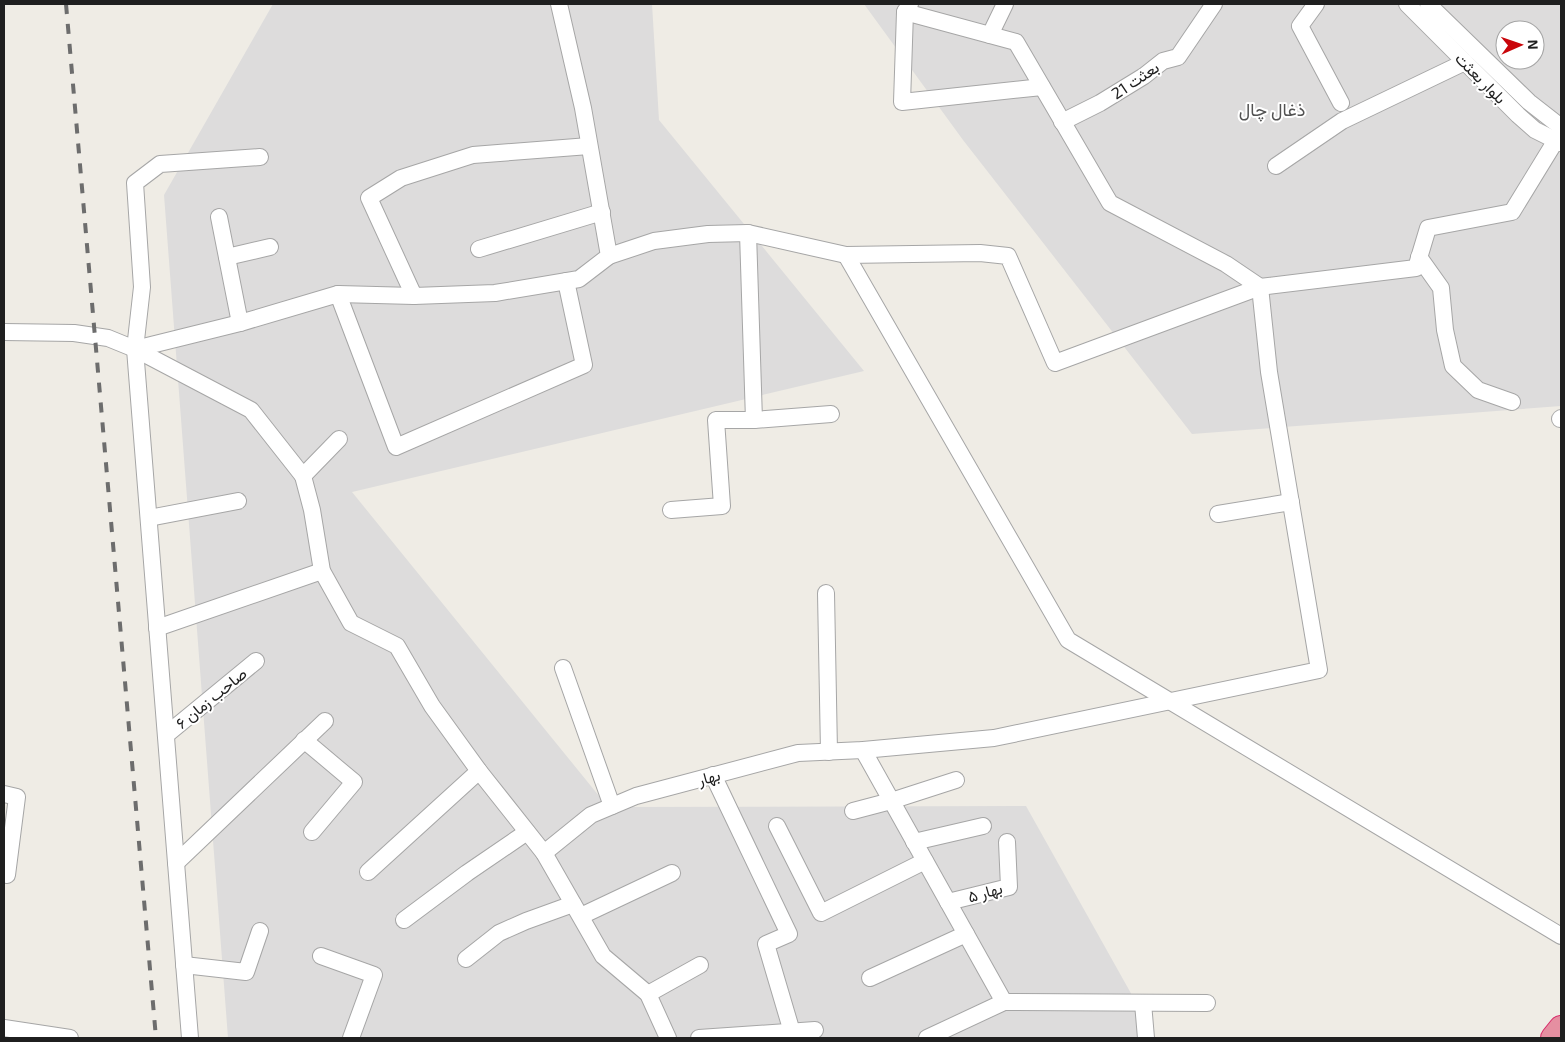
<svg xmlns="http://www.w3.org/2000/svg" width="1565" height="1042" font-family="'Exo 2',Vazirmatn,sans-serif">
<rect width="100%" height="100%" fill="#efece5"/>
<!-- residential -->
<g fill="#dddcdc" fill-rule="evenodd">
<polygon points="273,4 652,4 659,120 864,371 352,492 608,807 1026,806 1156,1038 228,1038 164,195"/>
<path d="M 864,4 L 1561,4 L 1561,406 L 1192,434 L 963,140 ZM 1505,30 L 1535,30 L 1535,60 L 1505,60 Z"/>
</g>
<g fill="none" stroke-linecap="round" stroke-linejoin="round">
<!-- minor casing -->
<g stroke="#a6a6a6" stroke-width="18">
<g id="minor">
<polyline points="910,4 905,12 902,102 1042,87"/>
<polyline points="1316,4 1300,26 1341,103"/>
<polyline points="1407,4 1518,115 1535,130 1561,143"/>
<polyline points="1428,4 1529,102 1561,127"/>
<polyline points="990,35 1005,4"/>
<polyline points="1062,122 1100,103 1144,76 1163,61 1178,57 1214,4"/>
<polyline points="1276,166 1342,121 1465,62"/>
<polyline points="219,217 240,323"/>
<polyline points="479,249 602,212"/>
<polyline points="846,255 1068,640 1561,936"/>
<polyline points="609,256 654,241 708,234 748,233 846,255 980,253 1008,256 1055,363 1260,287 1416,268 1428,228 1512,212 1561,132"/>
<polyline points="227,257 270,247"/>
<polyline points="1419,257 1441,288 1445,330 1453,366 1478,390 1512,402"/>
<polyline points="338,294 396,447 584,365 566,281"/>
<polyline points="414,296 369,198 401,178 473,155 589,146"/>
<polyline points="4,332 74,333 108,338 135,349 251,410 303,476 339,439"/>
<polyline points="135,349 240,323 338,294 414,296 495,293 579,279 609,256 583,108 559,4"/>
<polyline points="1560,419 1561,418"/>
<polyline points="754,420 831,414"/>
<polyline points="303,476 312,510 322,571 351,623 397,646 432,706 479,771 544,853 603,956 648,994 668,1038"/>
<polyline points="671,510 722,506 716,420 754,420 748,233"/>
<polyline points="1218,514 1291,502"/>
<polyline points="149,518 238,501"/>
<polyline points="826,593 829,752"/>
<polyline points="157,628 322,571"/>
<polyline points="563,668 612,806"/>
<polyline points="166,735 256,661"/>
<polyline points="304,740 354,782 312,832"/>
<polyline points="863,750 1004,1002 927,1038"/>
<polyline points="713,775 789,934 766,944 792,1032"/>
<polyline points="4,794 17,797 7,875 4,874"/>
<polyline points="853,811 891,801 956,780"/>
<polyline points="777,826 821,913 925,861"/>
<polyline points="914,842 983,826"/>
<polyline points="544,853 591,815 636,796 798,753 863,750 994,738 1319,670 1269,372 1260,287 1226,264 1110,203 1016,42 905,12"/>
<polyline points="176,863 325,721"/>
<polyline points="368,872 479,771"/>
<polyline points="948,902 1009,887 1007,842"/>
<polyline points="581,916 672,873"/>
<polyline points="404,920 467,873 527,832"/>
<polyline points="321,956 374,975 351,1038"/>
<polyline points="466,959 499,933 526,921 573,904"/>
<polyline points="184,965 246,972 260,931"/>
<polyline points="870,978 966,934"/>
<polyline points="648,994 700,965"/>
<polyline points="1004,1002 1207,1003"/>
<polyline points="1143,1003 1146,1038"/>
<polyline points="4,1028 70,1038"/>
<polyline points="190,1038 135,349 142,287 135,183 160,164 260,157"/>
<polyline points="699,1038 815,1030"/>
</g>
</g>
<!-- highway casing -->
<g stroke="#d72969" stroke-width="26">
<polyline id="highway" points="1553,1038 1561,1028"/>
</g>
<!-- minor -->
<use href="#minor" stroke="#fff" stroke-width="16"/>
<!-- highway -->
<use href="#highway" stroke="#e58fa1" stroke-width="24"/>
<!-- rail -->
<polyline stroke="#6d6d6d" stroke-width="4" stroke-dasharray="10 10" stroke-linecap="butt" points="66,4 156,1038"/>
</g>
<g text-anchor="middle" stroke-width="4" stroke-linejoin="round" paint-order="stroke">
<!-- street labels -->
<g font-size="16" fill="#1f1f1f" stroke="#fff">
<text transform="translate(1481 78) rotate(45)" y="6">بلوار بعثت</text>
<text transform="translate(1135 80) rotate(-34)" y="6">بعثت 21</text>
<text transform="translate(211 698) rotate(-39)" y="6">صاحب زمان ۶</text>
<text transform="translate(709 777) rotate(-15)" y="6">بهار</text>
<text transform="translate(985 892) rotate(-16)" y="6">بهار ۵</text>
</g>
<!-- neighbourhood labels -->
<g font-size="18" fill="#525252" stroke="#fff">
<text x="1272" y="116">ذغال چال</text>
</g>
</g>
<!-- border -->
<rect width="1565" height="1042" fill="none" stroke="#1f1f1f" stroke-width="10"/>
<!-- north arrow -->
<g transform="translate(1520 45) rotate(88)"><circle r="24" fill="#ffffff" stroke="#a5a5a5"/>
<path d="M0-4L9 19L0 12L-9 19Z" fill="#c9050a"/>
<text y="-8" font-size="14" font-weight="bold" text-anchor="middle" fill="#1f1f1f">N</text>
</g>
</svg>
